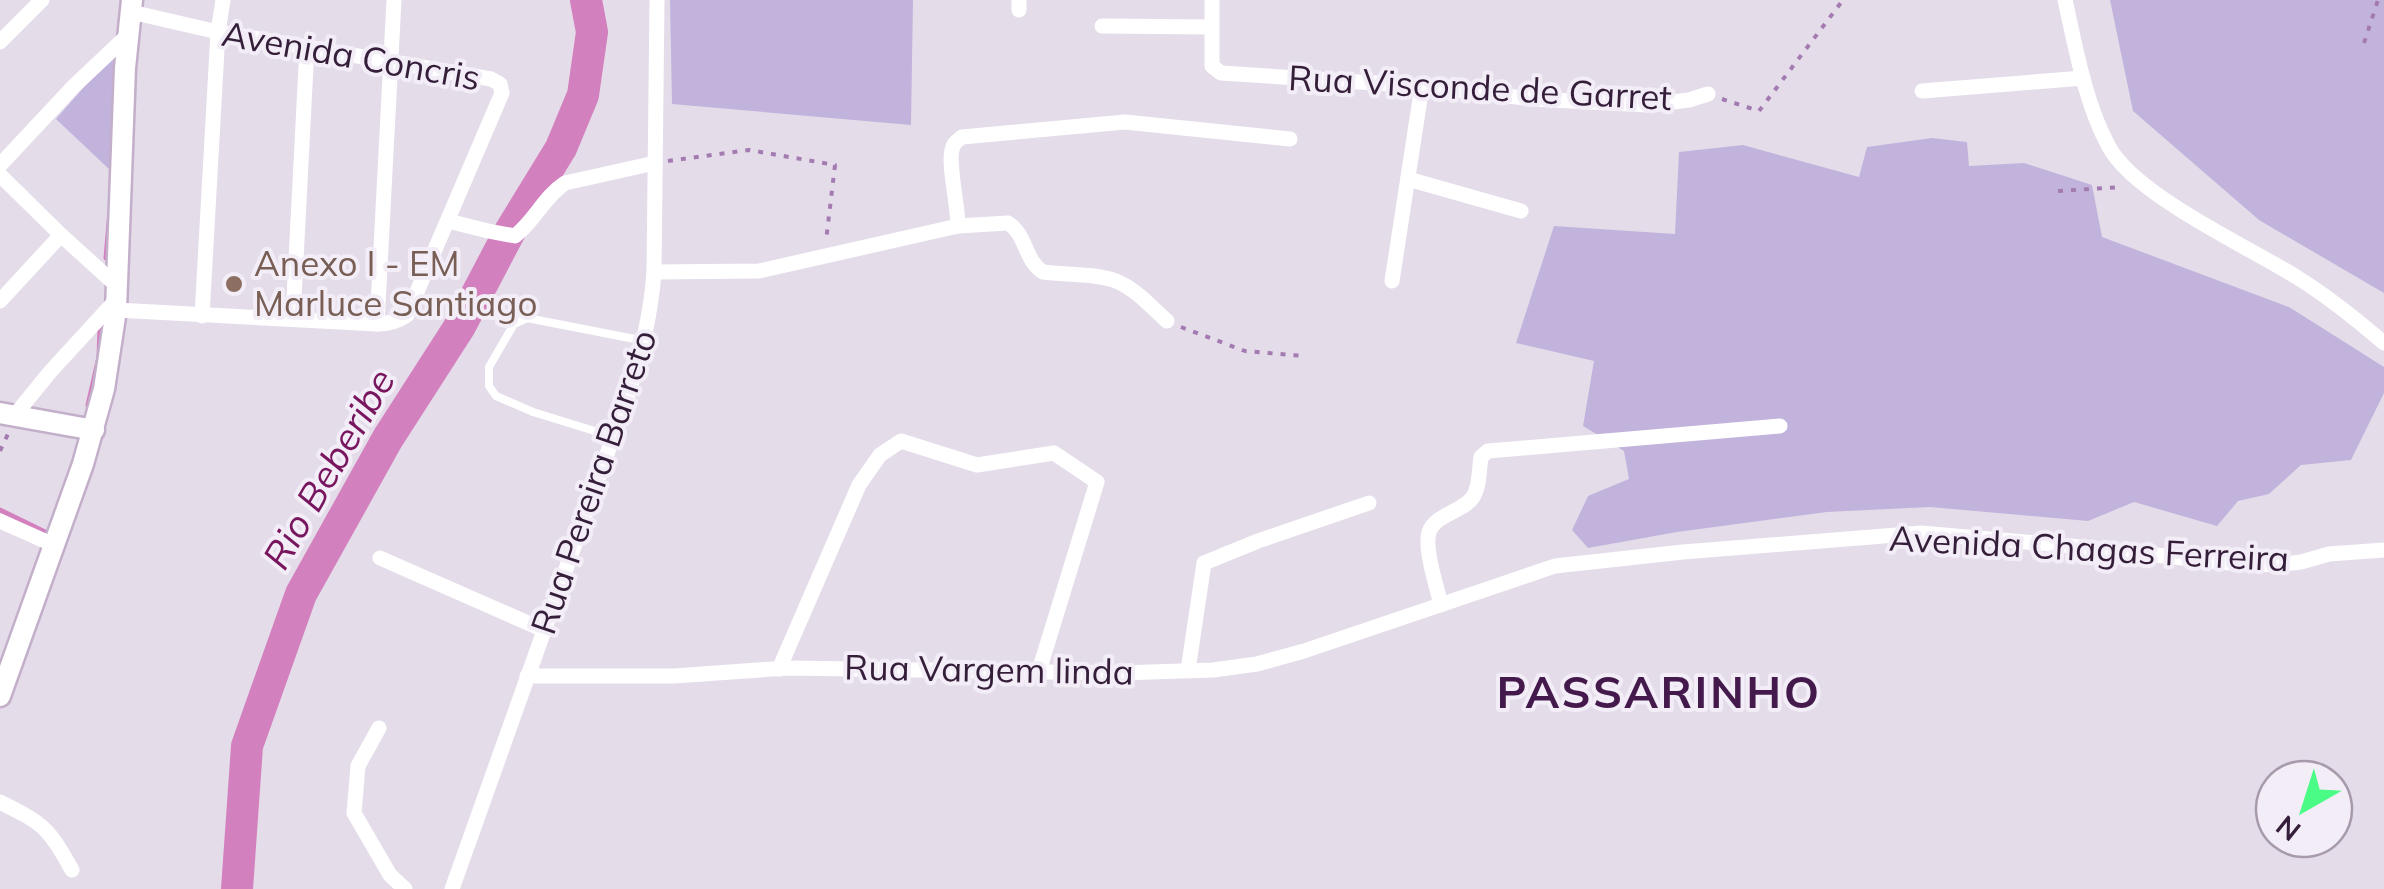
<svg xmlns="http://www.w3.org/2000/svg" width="2384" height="889" font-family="Mulish,sans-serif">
<rect width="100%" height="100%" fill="#e5dcea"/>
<!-- green -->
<g fill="#c2b3dd">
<polygon points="670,0 913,0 911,125 672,104"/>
<polygon points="2110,0 2384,0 2384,293 2259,220 2133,111"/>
<polygon points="111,56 116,56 117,59 111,171 56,119"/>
<polygon points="1932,138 1967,142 1969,166 2024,163 2092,185 2102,237 2289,307 2384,367 2384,393 2351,460 2301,465 2269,494 2238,501 2217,526 2134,502 2088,521 1930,507 1827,512 1677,532 1588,548 1572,530 1588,496 1629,479 1624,451 1583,426 1594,361 1516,343 1554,226 1675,234 1679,152 1743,145 1859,177 1867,147"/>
</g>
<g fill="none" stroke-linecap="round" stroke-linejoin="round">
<!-- stream -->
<g stroke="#d380bf" stroke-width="5">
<polyline points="106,258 110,211"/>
<polyline points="88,405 99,357 100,328"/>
<polyline points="0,510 45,532"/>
</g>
<!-- river -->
<polyline stroke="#d380bf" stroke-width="32" points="237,889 247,746 301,594 388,438 460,326 509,233 561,148 583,95 592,32 586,0"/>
<!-- secondary casing -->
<g stroke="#c3afca" stroke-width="25">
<g id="secondary">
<polyline points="0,413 94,430"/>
<polyline points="0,696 83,464 104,389 116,310 125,68 132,0"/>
</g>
</g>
<!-- path -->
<g stroke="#a47bb0" stroke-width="4" stroke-dasharray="5 8" stroke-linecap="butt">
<polyline points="2364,43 2378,0"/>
<polyline points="1722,99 1759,111 1843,0"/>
<polyline points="668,161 749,150 835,165 826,241"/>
<polyline points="2058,191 2122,187"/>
<polyline points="1181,327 1245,351 1303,356"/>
<polyline points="0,451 8,434"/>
</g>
<!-- lane -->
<polyline stroke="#fff" stroke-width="8" points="614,437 533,412 496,396 489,386 489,367 514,324 527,318 645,341"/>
<!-- street -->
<g stroke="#fff" stroke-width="15">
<polyline points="1019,0 1019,10"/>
<polyline points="1212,0 1212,66 1221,73 1422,86 1533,99 1649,105 1689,100 1708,94"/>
<path d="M 2065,0 C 2076,49 2085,103 2109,147 C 2136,196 2249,247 2298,278 C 2329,297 2357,320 2384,343"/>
<polyline points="1102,26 1211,27"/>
<polyline points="0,42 42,0"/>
<polyline points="1922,91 2083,78"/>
<polyline points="0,165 74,86 127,36"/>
<polyline points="0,175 61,235 116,285"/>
<polyline points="1408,179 1521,211"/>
<path d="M 448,221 L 488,231 L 515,236 C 535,220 544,197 565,183 L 655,163"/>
<path d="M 958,226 C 958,206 948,164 952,150 C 954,142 956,142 962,137 L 1125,122 L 1290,139"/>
<path d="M 654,272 L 759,271 L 958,226 L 1008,223 C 1027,235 1024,260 1043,272 C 1066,275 1093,273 1116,281 C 1136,289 1151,307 1167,321"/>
<polyline points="1392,281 1422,86"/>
<polyline points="0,301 61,235"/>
<path d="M 116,310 L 377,324 C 388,324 397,322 407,315 L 502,93 L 500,84 L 491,79 L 218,32 L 131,12"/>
<polyline points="202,316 218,32 223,0"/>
<polyline points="293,318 307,47"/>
<polyline points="377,324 394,0"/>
<polyline points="15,415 50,372 116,300"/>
<polyline points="0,521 54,545"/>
<polyline points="380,558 544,630"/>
<path d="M 1441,605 C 1437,587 1424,549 1429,532 C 1435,514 1463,512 1473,497 C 1480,486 1479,469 1481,457 L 1488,451 L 1780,426"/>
<polyline points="779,669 859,485 880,455 901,441 977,465 1054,453 1097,482 1039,671"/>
<polyline points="1188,670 1204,563 1258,541 1369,503"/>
<polyline points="527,676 674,676 787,668 1120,673 1213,670 1257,664 1304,651 1555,566 1683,552 1921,533 2061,545 2230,563 2275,565 2301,562 2329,554 2384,550"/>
<polyline points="379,728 358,766 354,813 390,875 405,889"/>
<path d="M 0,802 C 44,824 48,827 72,870"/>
<path d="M 452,889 L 627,398 C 641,356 651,316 654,272 L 657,0"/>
</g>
<!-- secondary -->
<use href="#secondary" stroke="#fff" stroke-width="20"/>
</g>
<!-- markers -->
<circle fill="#8d6e63" stroke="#f2edf6" stroke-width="4" cx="234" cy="284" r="10"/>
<g text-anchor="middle" stroke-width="8" stroke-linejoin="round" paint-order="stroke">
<!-- street labels -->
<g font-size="35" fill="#351e3a" stroke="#f2edf6">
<text transform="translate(351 56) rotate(10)" y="12">Avenida Concris</text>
<text transform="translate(1480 88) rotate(3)" y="12">Rua Visconde de Garret</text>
<text transform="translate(594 482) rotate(-71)" y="12">Rua Pereira Barreto</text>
<text transform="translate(2089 549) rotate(3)" y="12">Avenida Chagas Ferreira</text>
<text transform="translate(989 670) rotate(1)" y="12">Rua Vargem linda</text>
</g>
<!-- education labels -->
<g font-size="35" fill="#785e54" stroke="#f2edf6" text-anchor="start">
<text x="254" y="276">Anexo I - EM<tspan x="254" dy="40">Marluce Santiago</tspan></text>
</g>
<!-- water labels -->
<g font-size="38" font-style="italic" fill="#78155f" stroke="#f2edf6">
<text transform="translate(329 469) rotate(-60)" y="13">Rio Beberibe</text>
</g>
<!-- district labels -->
<g font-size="45" font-weight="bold" letter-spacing="2.5" fill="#44194c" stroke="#f2edf6">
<text x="1659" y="708">PASSARINHO</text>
</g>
</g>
<!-- north arrow -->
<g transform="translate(2304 809) rotate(219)"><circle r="48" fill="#f2edf6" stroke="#a69aab" stroke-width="2.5"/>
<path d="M0-8L18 38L0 25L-18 38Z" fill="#4afb85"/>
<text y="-15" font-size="28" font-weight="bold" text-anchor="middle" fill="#351e3a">N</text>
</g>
</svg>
